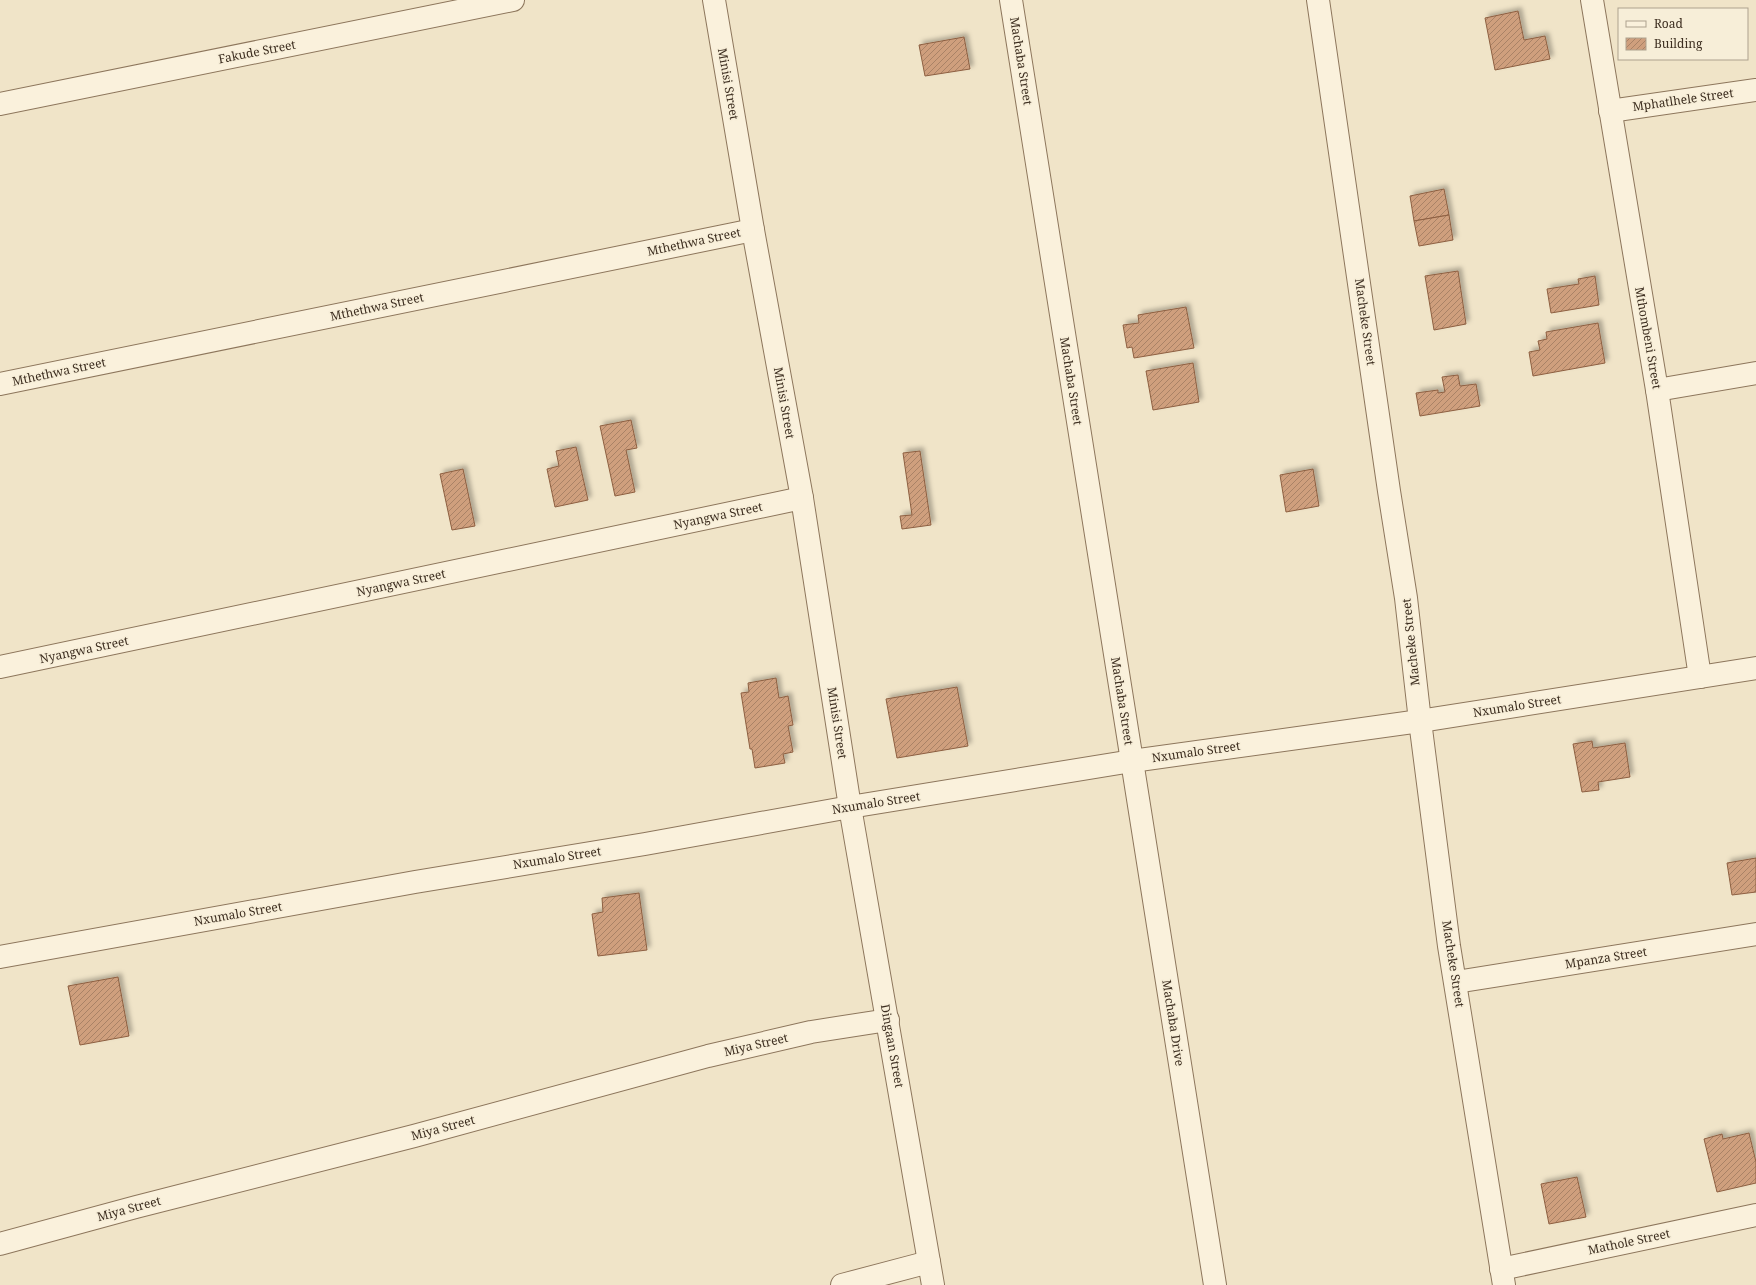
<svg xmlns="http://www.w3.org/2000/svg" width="1756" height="1285" font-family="'Noto Serif',serif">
<defs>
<pattern id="building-hatch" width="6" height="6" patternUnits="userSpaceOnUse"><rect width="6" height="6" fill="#cf9f7d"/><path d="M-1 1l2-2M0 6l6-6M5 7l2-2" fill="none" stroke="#a98266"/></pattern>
<filter id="shadow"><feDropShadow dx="3.5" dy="-3.5" stdDeviation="2" flood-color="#0004"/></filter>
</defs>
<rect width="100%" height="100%" fill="#f0e4c8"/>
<!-- building -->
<g fill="url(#building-hatch)" stroke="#8d5f41" filter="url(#shadow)">
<polygon points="1518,11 1524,40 1545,36 1550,59 1495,70 1485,18"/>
<polygon points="964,37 970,69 925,76 919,45"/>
<polygon points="1444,189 1449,215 1414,221 1410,196"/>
<polygon points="1449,215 1453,240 1419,246 1414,221"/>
<polygon points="1458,271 1466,324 1434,330 1425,276"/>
<polygon points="1595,276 1599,305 1551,313 1547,289 1579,284 1578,279"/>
<polygon points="1186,307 1194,348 1134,358 1132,347 1127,348 1123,325 1139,323 1138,315"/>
<polygon points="1598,323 1605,363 1533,376 1529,352 1540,350 1538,341 1547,339 1546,332"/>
<polygon points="1193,363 1199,402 1153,410 1146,371"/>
<polygon points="1458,375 1460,386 1476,384 1480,406 1420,416 1416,393 1438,390 1438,393 1445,392 1442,377"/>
<polygon points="631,420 637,448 626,450 635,492 615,496 600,426"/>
<polygon points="576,447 588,500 555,507 547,469 559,466 556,451"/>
<polygon points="920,451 931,525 902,529 900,516 912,515 903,453"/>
<polygon points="463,469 475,526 452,530 440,474"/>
<polygon points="1313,469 1319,506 1286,512 1280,475"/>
<polygon points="776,678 779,698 788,696 793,725 788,726 793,752 783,754 785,763 755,768 752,749 750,749 741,693 749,692 748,683"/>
<polygon points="957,687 968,746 897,758 886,699"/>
<polygon points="1592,741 1593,748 1625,743 1630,777 1598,782 1599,790 1582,792 1573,744"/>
<polygon points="1756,858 1756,892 1732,895 1727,863"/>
<polygon points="639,893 647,950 598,956 592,914 603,912 602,898"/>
<polygon points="118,977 129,1036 80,1045 68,986"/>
<polygon points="1749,1133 1756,1162 1756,1183 1717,1192 1704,1139 1722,1134 1723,1139"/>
<polygon points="1577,1177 1586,1217 1549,1224 1541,1184"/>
</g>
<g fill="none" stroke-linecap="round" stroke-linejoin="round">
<!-- minor casing -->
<g stroke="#8d765c" stroke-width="24">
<g id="minor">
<polyline points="714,0 753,230 802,498 850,807 933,1285"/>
<polyline points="1318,0 1389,491 1406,598 1420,721 1449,946 1504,1285"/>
<polyline points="1592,0 1657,390 1700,677"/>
<polyline points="0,104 513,0"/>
<polyline points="1610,111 1756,90"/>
<polyline points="0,384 753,230"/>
<polyline points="1657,390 1756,373"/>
<polyline points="0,667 802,498"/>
<polyline points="1132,761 1215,1285"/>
<polyline points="1456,982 1756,934"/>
<polyline points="0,1244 136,1207 414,1136 708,1056 811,1032 888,1020"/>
<polyline points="1501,1269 1756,1215"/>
<polyline points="842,1285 929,1262"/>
</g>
</g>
<!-- tertiary casing -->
<g stroke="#8d765c" stroke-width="24">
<g id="tertiary">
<polyline points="1011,0 1132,761"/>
<polyline points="0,957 415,882 645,844 850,807 1132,761 1420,721 1756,668"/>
</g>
</g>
<!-- minor -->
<use href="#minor" stroke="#faf1dc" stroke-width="22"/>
<!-- tertiary -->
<use href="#tertiary" stroke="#faf1dc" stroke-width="22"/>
</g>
<g text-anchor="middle" stroke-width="3" stroke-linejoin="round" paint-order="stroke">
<!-- street labels -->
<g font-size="12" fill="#3d2e20" stroke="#f7eed8">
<text transform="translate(257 52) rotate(-11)" y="4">Fakude Street</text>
<text transform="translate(1021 61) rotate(81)" y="4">Machaba Street</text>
<text transform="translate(728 84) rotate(80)" y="4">Minisi Street</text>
<text transform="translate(1683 100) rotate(-8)" y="4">Mphatlhele Street</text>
<text transform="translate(694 242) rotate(-12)" y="4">Mthethwa Street</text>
<text transform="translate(377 307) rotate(-12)" y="4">Mthethwa Street</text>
<text transform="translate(1365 322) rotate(82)" y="4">Macheke Street</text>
<text transform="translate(1648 338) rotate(80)" y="4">Mthombeni Street</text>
<text transform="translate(59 372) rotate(-12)" y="4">Mthethwa Street</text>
<text transform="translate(1071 381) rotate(81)" y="4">Machaba Street</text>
<text transform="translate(784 403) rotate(80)" y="4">Minisi Street</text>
<text transform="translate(718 516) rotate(-12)" y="4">Nyangwa Street</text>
<text transform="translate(401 583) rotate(-12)" y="4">Nyangwa Street</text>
<text transform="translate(1411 642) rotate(-96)" y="4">Macheke Street</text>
<text transform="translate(84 650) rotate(-12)" y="4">Nyangwa Street</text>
<text transform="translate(1122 701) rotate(81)" y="4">Machaba Street</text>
<text transform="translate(1517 706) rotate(-9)" y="4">Nxumalo Street</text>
<text transform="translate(837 723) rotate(81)" y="4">Minisi Street</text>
<text transform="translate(1196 752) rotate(-8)" y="4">Nxumalo Street</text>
<text transform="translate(876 803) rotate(-9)" y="4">Nxumalo Street</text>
<text transform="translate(557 858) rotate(-9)" y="4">Nxumalo Street</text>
<text transform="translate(238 914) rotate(-10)" y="4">Nxumalo Street</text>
<text transform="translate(1606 958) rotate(-9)" y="4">Mpanza Street</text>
<text transform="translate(1453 964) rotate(81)" y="4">Macheke Street</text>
<text transform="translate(1173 1023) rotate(81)" y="4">Machaba Drive</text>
<text transform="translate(756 1045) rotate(-13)" y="4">Miya Street</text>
<text transform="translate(892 1046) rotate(80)" y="4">Dingaan Street</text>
<text transform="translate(443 1128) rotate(-15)" y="4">Miya Street</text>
<text transform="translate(129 1209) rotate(-15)" y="4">Miya Street</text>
<text transform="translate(1629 1242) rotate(-12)" y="4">Mathole Street</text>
</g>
</g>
<!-- legend -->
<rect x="1618" y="8" width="130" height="52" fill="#f7eed8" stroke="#ada18e"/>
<rect x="1626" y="21" width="20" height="6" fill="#faf1dc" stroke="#ada18e"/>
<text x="1654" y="28" font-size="12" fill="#3d2e20">Road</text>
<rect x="1626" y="38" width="20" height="12" fill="url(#building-hatch)" stroke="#ada18e"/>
<text x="1654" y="48" font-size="12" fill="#3d2e20">Building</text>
</svg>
